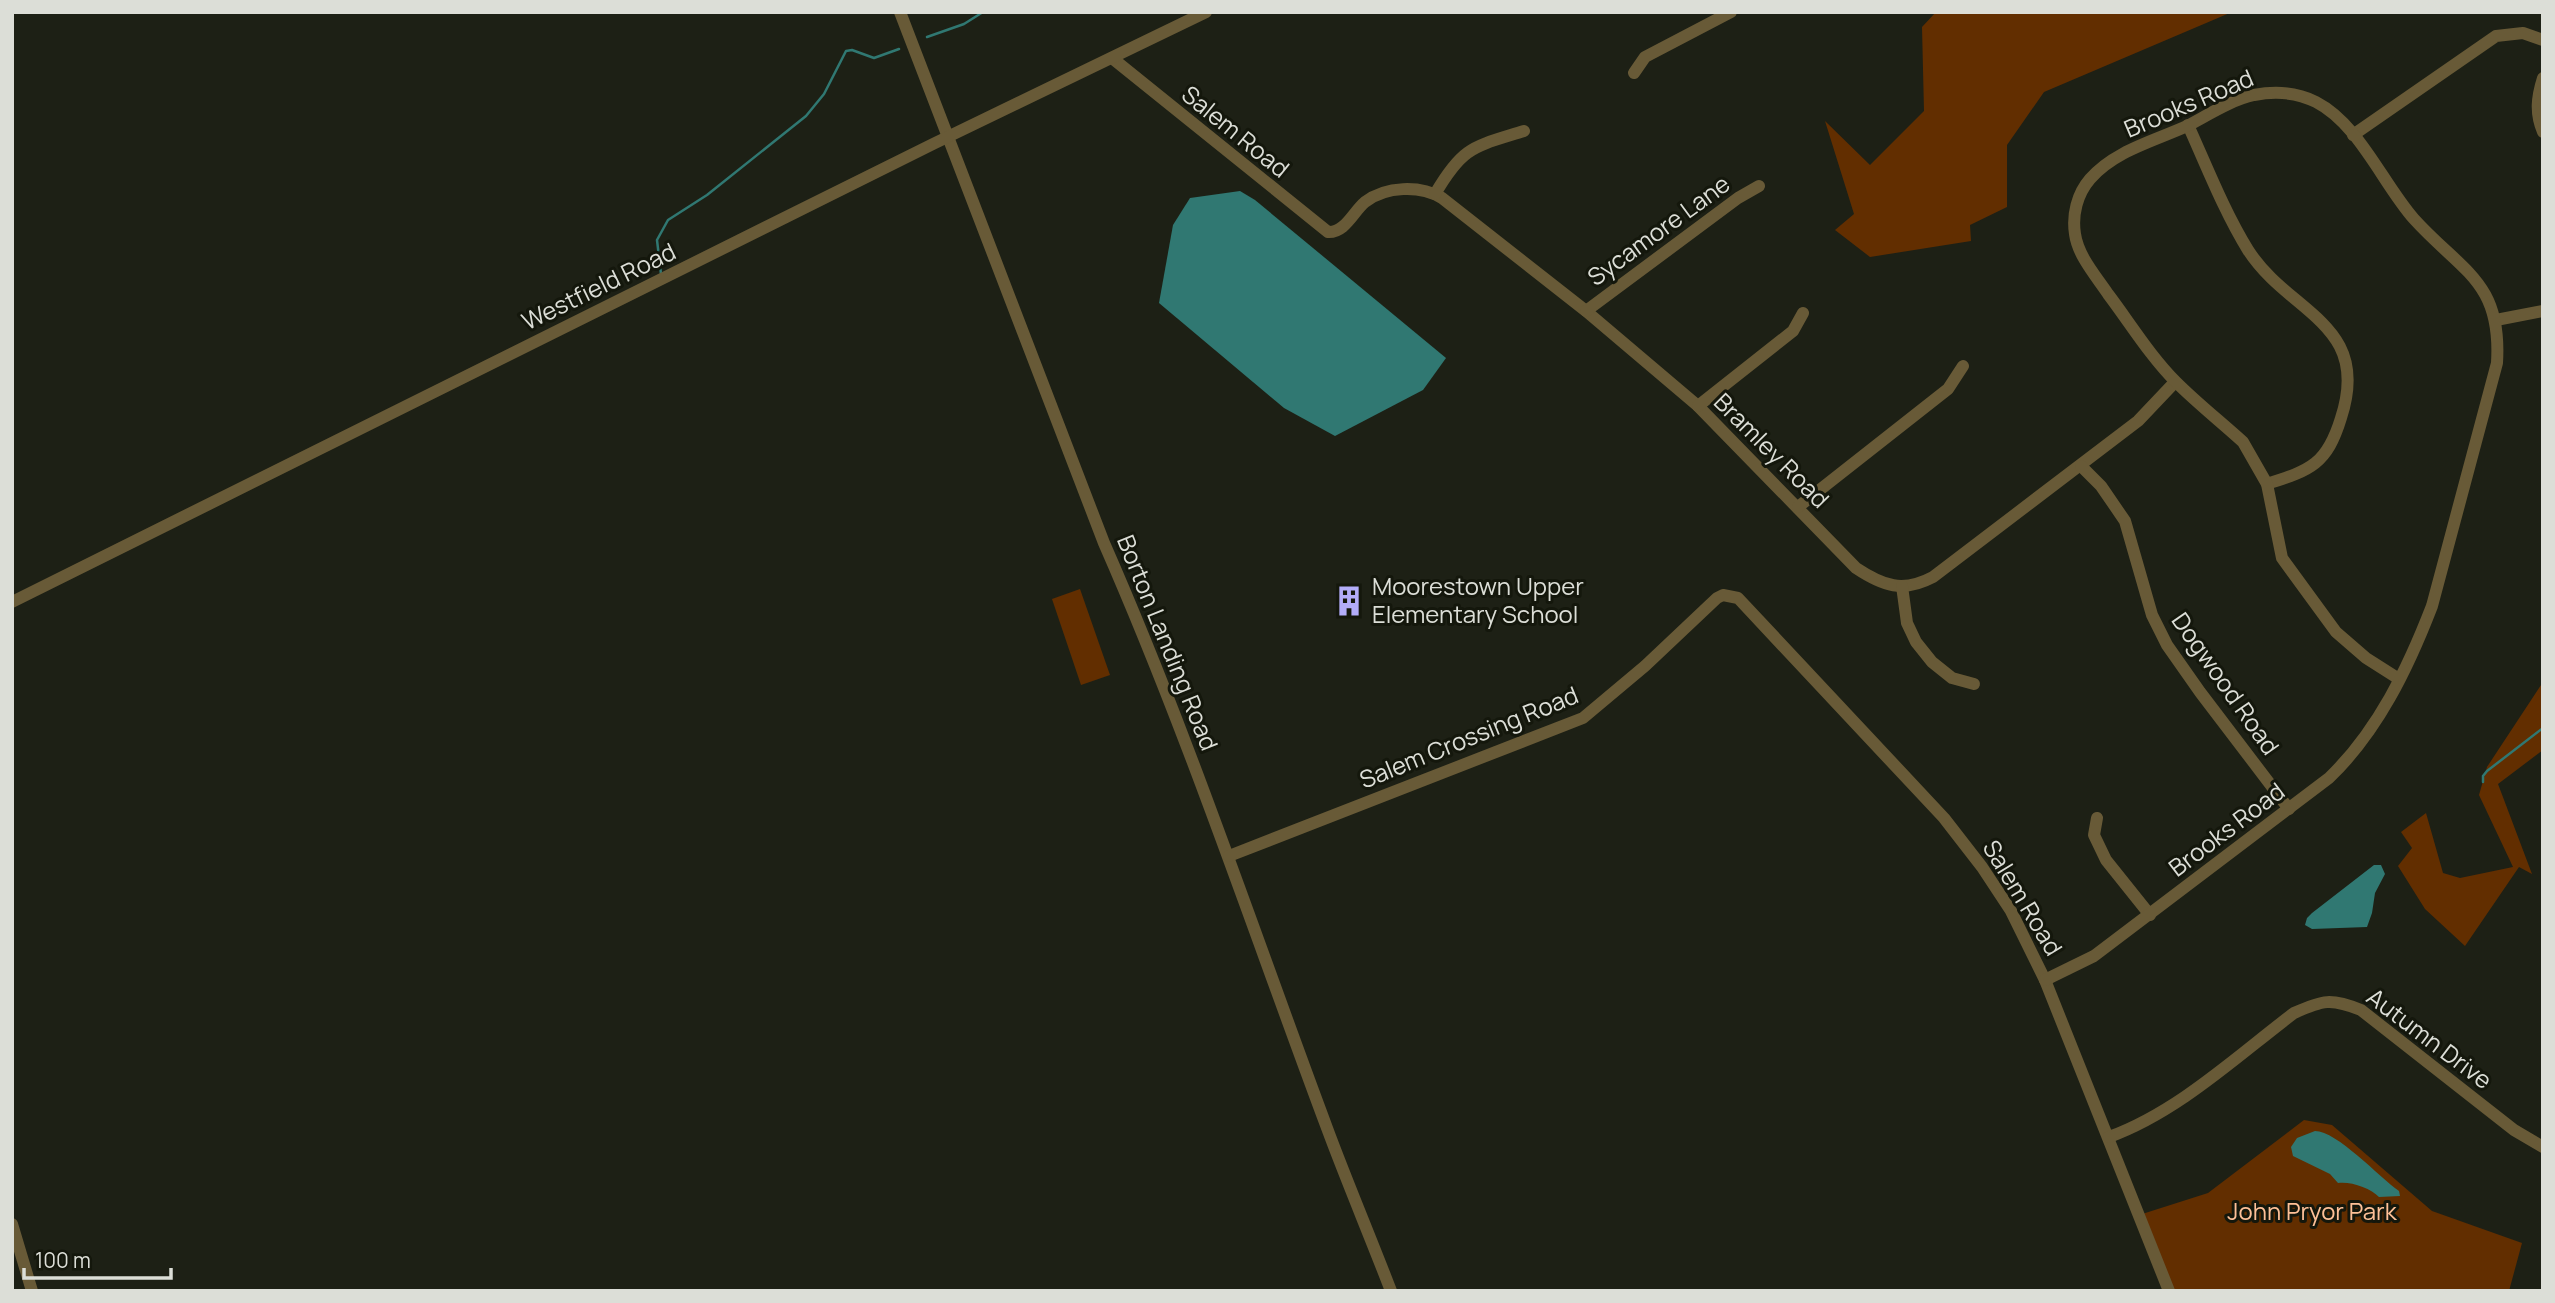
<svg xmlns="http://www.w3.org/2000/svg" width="2555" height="1303" font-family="Manrope,sans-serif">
<rect width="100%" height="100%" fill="#1d2015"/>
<!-- green -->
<g fill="#622e00">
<polygon points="1936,12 2232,12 2044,92 2007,145 2007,207 1970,225 1971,241 1870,257 1835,230 1854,214 1825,121 1870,165 1924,111 1922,27"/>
<polygon points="1080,589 1110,675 1081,685 1052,599"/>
<polygon points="2543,682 2543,750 2498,784 2532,874 2519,867 2465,946 2425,909 2398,866 2412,848 2401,832 2426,813 2443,873 2460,878 2513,867 2479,795 2487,767"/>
<polygon points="2304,1120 2332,1125 2432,1211 2522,1243 2509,1291 2167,1291 2139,1215 2208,1193"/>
</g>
<!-- water -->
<g fill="#307872">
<polygon points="1240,191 1255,200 1446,358 1423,390 1335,436 1284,408 1159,303 1173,225 1190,198"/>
<polygon points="2374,865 2381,865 2385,874 2375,893 2372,913 2367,927 2312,929 2305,925 2307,918 2312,913"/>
<path d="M 2315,1131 C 2337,1131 2379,1177 2399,1191 L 2400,1196 L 2379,1197 C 2371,1188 2350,1181 2338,1183 L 2330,1174 L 2293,1156 L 2291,1147 L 2297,1138 Z"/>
</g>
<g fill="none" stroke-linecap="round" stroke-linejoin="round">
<!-- stream -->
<g stroke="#307872" stroke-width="2.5">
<polyline points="927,37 964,24 983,12"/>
<polyline points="661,274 657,240 668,220 707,195 806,116 824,94 846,51 852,50 874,58 899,49"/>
<polyline points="2483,782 2483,776 2487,771 2543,728"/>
</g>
<!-- minor -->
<g stroke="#685a37" stroke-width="12">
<path d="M 900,12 L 1104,543 C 1188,734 1254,933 1327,1128 C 1347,1182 1370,1236 1391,1291"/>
<path d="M 1112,58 L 1328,232 C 1345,233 1353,212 1365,202 C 1386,186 1420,185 1442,198 L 1586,311 L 1698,406 L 1856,568 C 1883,586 1903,593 1933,577 L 2138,421 L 2175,382"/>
<polyline points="1634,73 1645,57 1731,12"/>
<path d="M 2543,78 C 2537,97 2535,113 2543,132"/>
<path d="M 2188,125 C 2207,167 2224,211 2248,250 C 2289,314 2372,323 2341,418 C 2327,464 2311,470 2267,484"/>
<polyline points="2353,135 2496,36 2523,33 2543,40"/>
<path d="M 1435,194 C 1463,146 1473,147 1524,131"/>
<polyline points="1586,311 1738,198 1759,186"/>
<polyline points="2496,320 2543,311"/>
<polyline points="1698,406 1793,331 1803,313"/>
<polyline points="2081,466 2101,486 2125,521 2152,615 2167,645 2200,692 2289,809"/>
<polyline points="1798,507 1948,389 1963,366"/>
<polyline points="1902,586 1907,623 1916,642 1932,662 1952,678 1974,684"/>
<polyline points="12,602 933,144 1206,12"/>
<polyline points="2097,818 2094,835 2106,860 2150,915"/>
<polyline points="1229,856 1583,718 1645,666 1717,598 1723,595 1738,598 1944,818 1982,867 2011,911 2045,980 2169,1291"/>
<path d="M 2045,980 L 2094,956 L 2329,778 C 2378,731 2408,668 2432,606 L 2497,363 C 2502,281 2462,272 2414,219 C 2383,184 2359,124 2316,102 C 2296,92 2275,91 2254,95 C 2231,100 2208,115 2187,126 C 2154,141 2114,151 2090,179 C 2077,194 2072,215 2075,234 C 2078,256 2096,276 2108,294 C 2130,323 2150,356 2176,382 C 2197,403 2221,422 2243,442 L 2267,484 L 2282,558 L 2336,632 L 2366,658 L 2399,679"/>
<path d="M 2109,1137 C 2178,1112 2237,1056 2294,1013 C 2323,1000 2331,998 2361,1010 L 2514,1130 L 2543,1147"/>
<polyline points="12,1224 32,1291"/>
</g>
</g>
<!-- icons -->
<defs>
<g id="building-bare" transform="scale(2.415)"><path d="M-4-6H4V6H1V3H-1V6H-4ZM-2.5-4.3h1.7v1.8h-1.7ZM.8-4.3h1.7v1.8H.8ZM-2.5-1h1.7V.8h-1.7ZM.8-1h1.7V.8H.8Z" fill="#b3adf9" stroke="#14170c" stroke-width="2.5" paint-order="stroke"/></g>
</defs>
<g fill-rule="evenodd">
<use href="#building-bare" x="1349" y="601"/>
</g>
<g text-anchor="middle" stroke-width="6" stroke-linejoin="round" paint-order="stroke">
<!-- street labels -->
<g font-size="24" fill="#dcded7" stroke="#14170c">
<text transform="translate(2189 104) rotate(-23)" y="8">Brooks Road</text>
<text transform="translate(1235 132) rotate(39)" y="8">Salem Road</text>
<text transform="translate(1659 231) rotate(-36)" y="8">Sycamore Lane</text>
<text transform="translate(599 287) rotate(-26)" y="8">Westfield Road</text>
<text transform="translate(1771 451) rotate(45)" y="8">Bramley Road</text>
<text transform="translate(1167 643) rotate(68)" y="8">Borton Landing Road</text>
<text transform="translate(2225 684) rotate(55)" y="8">Dogwood Road</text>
<text transform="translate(1469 738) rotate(-22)" y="8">Salem Crossing Road</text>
<text transform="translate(2227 830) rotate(-37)" y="8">Brooks Road</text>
<text transform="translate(2022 898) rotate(59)" y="8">Salem Road</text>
<text transform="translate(2429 1039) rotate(37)" y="8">Autumn Drive</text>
</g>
<!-- poi labels -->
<g font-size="24" fill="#dcded7" stroke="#14170c" text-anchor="start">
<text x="1372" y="595">Moorestown Upper<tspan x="1372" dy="28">Elementary School</tspan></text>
</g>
<!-- park labels -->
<g font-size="24" fill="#fec097" stroke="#14170c">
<text x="2312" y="1220">John Pryor Park</text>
</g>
</g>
<!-- border -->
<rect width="2555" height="1303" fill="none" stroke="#dcded7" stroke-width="28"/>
<!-- scale -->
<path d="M24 1268v10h147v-10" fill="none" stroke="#dcded7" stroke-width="3.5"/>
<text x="35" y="1268" font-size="21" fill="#dcded7" stroke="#14170c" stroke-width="5" paint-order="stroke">100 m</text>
</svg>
